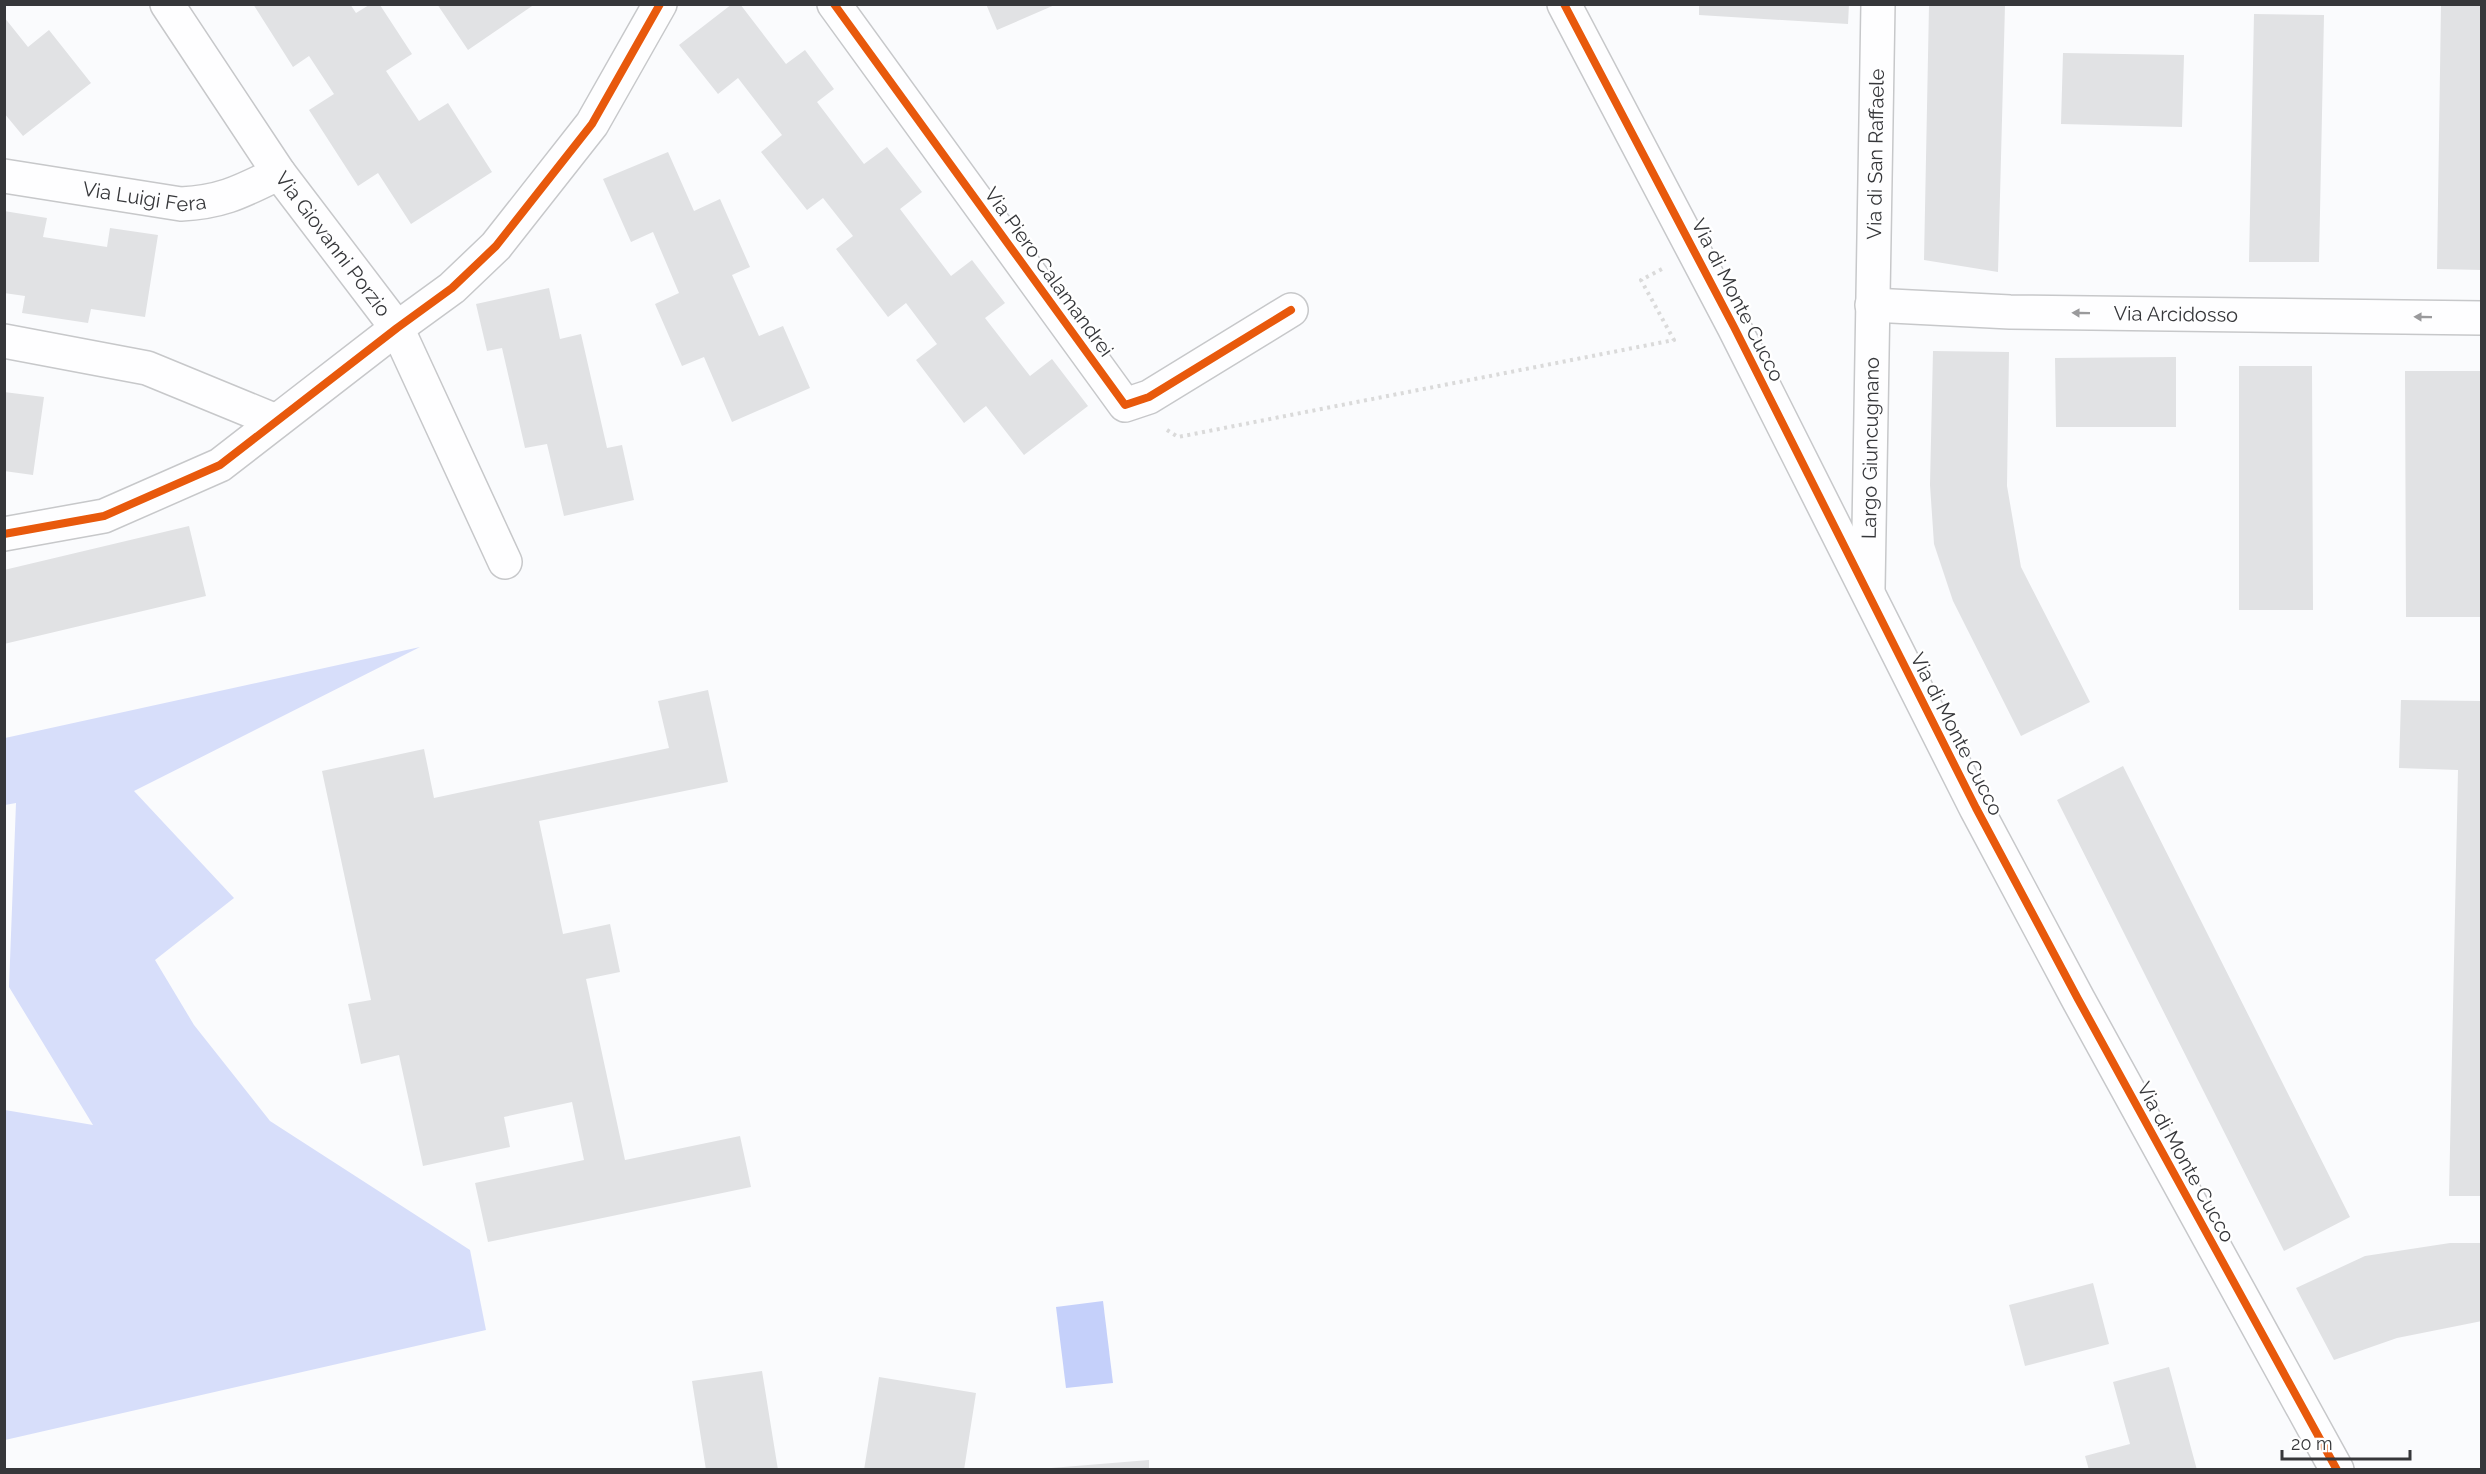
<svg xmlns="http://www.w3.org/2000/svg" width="2486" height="1474" viewBox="0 0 2486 1474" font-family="Raleway,sans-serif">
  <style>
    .forest { fill: #d7defa }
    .water { fill: #c5d0fa }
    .building { fill: #e1e2e4 }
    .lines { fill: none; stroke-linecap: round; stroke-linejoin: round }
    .street-casing { stroke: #c7c8ca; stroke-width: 36 }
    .path { stroke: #dadada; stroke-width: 4; stroke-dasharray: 3 4.5; stroke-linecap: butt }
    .street { stroke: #fefeff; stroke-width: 33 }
    .cycleway-casing { stroke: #fff; stroke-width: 11 }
    .cycleway { stroke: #e8590c; stroke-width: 8 }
    .oneway { fill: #9a9a9c }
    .labels { text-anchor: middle; stroke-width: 5; stroke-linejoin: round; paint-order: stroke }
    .street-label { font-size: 20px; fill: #36373a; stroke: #fff }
  </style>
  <rect width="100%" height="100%" fill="#fafbfd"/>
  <path class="forest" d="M 420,647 L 134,791 L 234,898 L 155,960 L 194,1025 L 270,1121 L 470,1250 L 486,1330 L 5,1440 L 5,1110 L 93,1125 L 9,987 L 16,803 L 5,805 L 5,738 Z"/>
  <path class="water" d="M 1103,1301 L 1113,1383 L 1066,1388 L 1056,1307 Z"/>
  <path class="building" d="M 253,4 L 350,4 L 356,13 L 369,5 L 380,5 L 412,54 L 386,71 L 419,121 L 448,103 L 492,172 L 411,224 L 378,173 L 358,186 L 309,110 L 334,94 L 309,56 L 293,67 Z
    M 437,4 L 535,4 L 468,50 Z
    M 732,4 L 740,4 L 786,64 L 805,50 L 834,89 L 817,102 L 864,164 L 887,147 L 922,192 L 900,209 L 951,276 L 972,260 L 1005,303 L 985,318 L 1030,376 L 1052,359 L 1088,406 L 1024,455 L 986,406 L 964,423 L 916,360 L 937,344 L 906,303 L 888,317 L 836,249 L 853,236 L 823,198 L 807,210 L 761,152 L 782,135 L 738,78 L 718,94 L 679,45 Z
    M 986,4 L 1057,4 L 997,30 Z
    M 1699,4 L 1849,4 L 1848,24 L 1699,15 Z
    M 1929,5 L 2005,5 L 1998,272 L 1924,260 Z
    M 2441,5 L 2482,5 L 2482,270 L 2437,269 Z
    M 2254,14 L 2324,15 L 2319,262 L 2249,262 Z
    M 4,17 L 28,47 L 49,30 L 91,83 L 23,136 L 4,113 Z
    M 2063,53 L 2184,55 L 2182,127 L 2061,124 Z
    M 668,152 L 694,211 L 720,199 L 750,267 L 732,275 L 759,336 L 783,326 L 810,388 L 732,422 L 704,357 L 682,366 L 655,304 L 679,293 L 653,232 L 631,242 L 603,179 Z
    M 4,211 L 47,218 L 43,237 L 107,247 L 110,228 L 158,235 L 145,317 L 91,309 L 88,323 L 22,313 L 25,296 L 4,293 Z
    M 549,288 L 560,339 L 581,334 L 607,448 L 622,445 L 634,500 L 564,516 L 547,444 L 525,448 L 502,348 L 487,351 L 476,304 Z
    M 1933,351 L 2009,352 L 2007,486 L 2021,567 L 2090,702 L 2021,736 L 1953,601 L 1934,544 L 1930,485 Z
    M 2176,357 L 2176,427 L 2056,427 L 2055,358 Z
    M 2239,366 L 2312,366 L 2313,610 L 2239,610 Z
    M 2405,371 L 2481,371 L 2482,617 L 2406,617 Z
    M 4,392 L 44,397 L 33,475 L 4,471 Z
    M 189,526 L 206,596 L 4,644 L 4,570 Z
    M 708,690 L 728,782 L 539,821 L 563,934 L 610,924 L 620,972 L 586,979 L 625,1160 L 740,1136 L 751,1187 L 488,1242 L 475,1183 L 584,1160 L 572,1102 L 504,1117 L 510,1147 L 423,1166 L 399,1055 L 361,1064 L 348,1004 L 371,1000 L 322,771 L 424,749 L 434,798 L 669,748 L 658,701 Z
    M 2401,700 L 2482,701 L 2482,1196 L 2449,1196 L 2458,770 L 2399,768 Z
    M 2123,766 L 2350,1217 L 2284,1251 L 2057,800 Z
    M 2450,1243 L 2482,1243 L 2482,1321 L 2397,1338 L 2334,1360 L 2296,1288 L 2365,1256 Z
    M 2093,1283 L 2109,1344 L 2025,1366 L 2009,1305 Z
    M 2169,1367 L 2197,1470 L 2089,1470 L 2085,1456 L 2130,1444 L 2113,1382 Z
    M 762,1371 L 778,1470 L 706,1470 L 692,1381 Z
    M 879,1377 L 976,1393 L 964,1470 L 864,1470 Z
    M 1149,1460 L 1149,1470 L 1051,1470 L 1051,1468 Z"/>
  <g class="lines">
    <defs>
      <g id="street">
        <path id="s1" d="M 167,4 L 279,173 L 397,328 L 505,562"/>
        <path d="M 834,4 L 1125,405 L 1149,397 L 1291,310"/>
        <path d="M 1564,4 L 1734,327 L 1976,808 L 2078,999 L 2337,1470"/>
        <path id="s2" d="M 4,176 L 181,204 C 223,202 242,191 279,173"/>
        <path id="s3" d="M 1872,305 L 2010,312 L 2482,318"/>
        <path d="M 4,341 L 147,368 L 276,421"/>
        <path d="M 4,534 L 104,516 L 220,465 L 397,328 L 452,288 L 496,246 L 592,124 L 660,4"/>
        <path id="s4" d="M 1868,588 L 1878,4"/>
      </g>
    </defs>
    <use href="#street" class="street-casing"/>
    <path class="path" d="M 1167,430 L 1178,437 L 1674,340 L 1641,280 L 1662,269"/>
    <use href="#street" class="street"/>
    <defs>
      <path id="cycleway" d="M 834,4 L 1125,405 L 1149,397 L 1291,310
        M 1564,4 L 1734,327 L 1976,808 L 2078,999 L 2337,1470
        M 4,534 L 104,516 L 220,465 L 397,328 L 452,288 L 496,246 L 592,124 L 660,4"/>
    </defs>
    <use href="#cycleway" class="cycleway-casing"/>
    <use href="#cycleway" class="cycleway"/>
  </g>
  <defs><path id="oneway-solid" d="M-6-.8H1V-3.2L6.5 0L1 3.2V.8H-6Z" transform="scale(1.5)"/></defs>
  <g class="oneway">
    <use href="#oneway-solid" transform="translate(2081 313) rotate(-179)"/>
    <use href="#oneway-solid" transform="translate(2423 317) rotate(-179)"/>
  </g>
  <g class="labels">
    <g class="street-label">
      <text dy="7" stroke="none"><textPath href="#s4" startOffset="434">Via di San Raffaele</textPath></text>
      <text dy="7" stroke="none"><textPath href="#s2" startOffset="142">Via Luigi Fera</textPath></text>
      <text dy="7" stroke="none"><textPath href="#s1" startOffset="292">Via Giovanni Porzio</textPath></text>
      <text transform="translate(1049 272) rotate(54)" y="7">Via Piero Calamandrei</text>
      <text transform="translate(1738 300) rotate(63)" y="7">Via di Monte Cucco</text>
      <text dy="7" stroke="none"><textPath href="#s3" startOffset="304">Via Arcidosso</textPath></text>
      <text dy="7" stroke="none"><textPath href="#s4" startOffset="140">Largo Giuncugnano</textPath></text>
      <text transform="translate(1957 734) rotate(63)" y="7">Via di Monte Cucco</text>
      <text transform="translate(2186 1162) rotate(61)" y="7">Via di Monte Cucco</text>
    </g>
  </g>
  <rect width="2486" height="1474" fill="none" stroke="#36373a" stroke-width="12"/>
  <path d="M2282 1450v9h128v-9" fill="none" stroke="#36373a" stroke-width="3"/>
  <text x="2291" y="1450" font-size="18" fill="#36373a" stroke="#ffffff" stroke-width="4.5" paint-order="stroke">20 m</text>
</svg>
